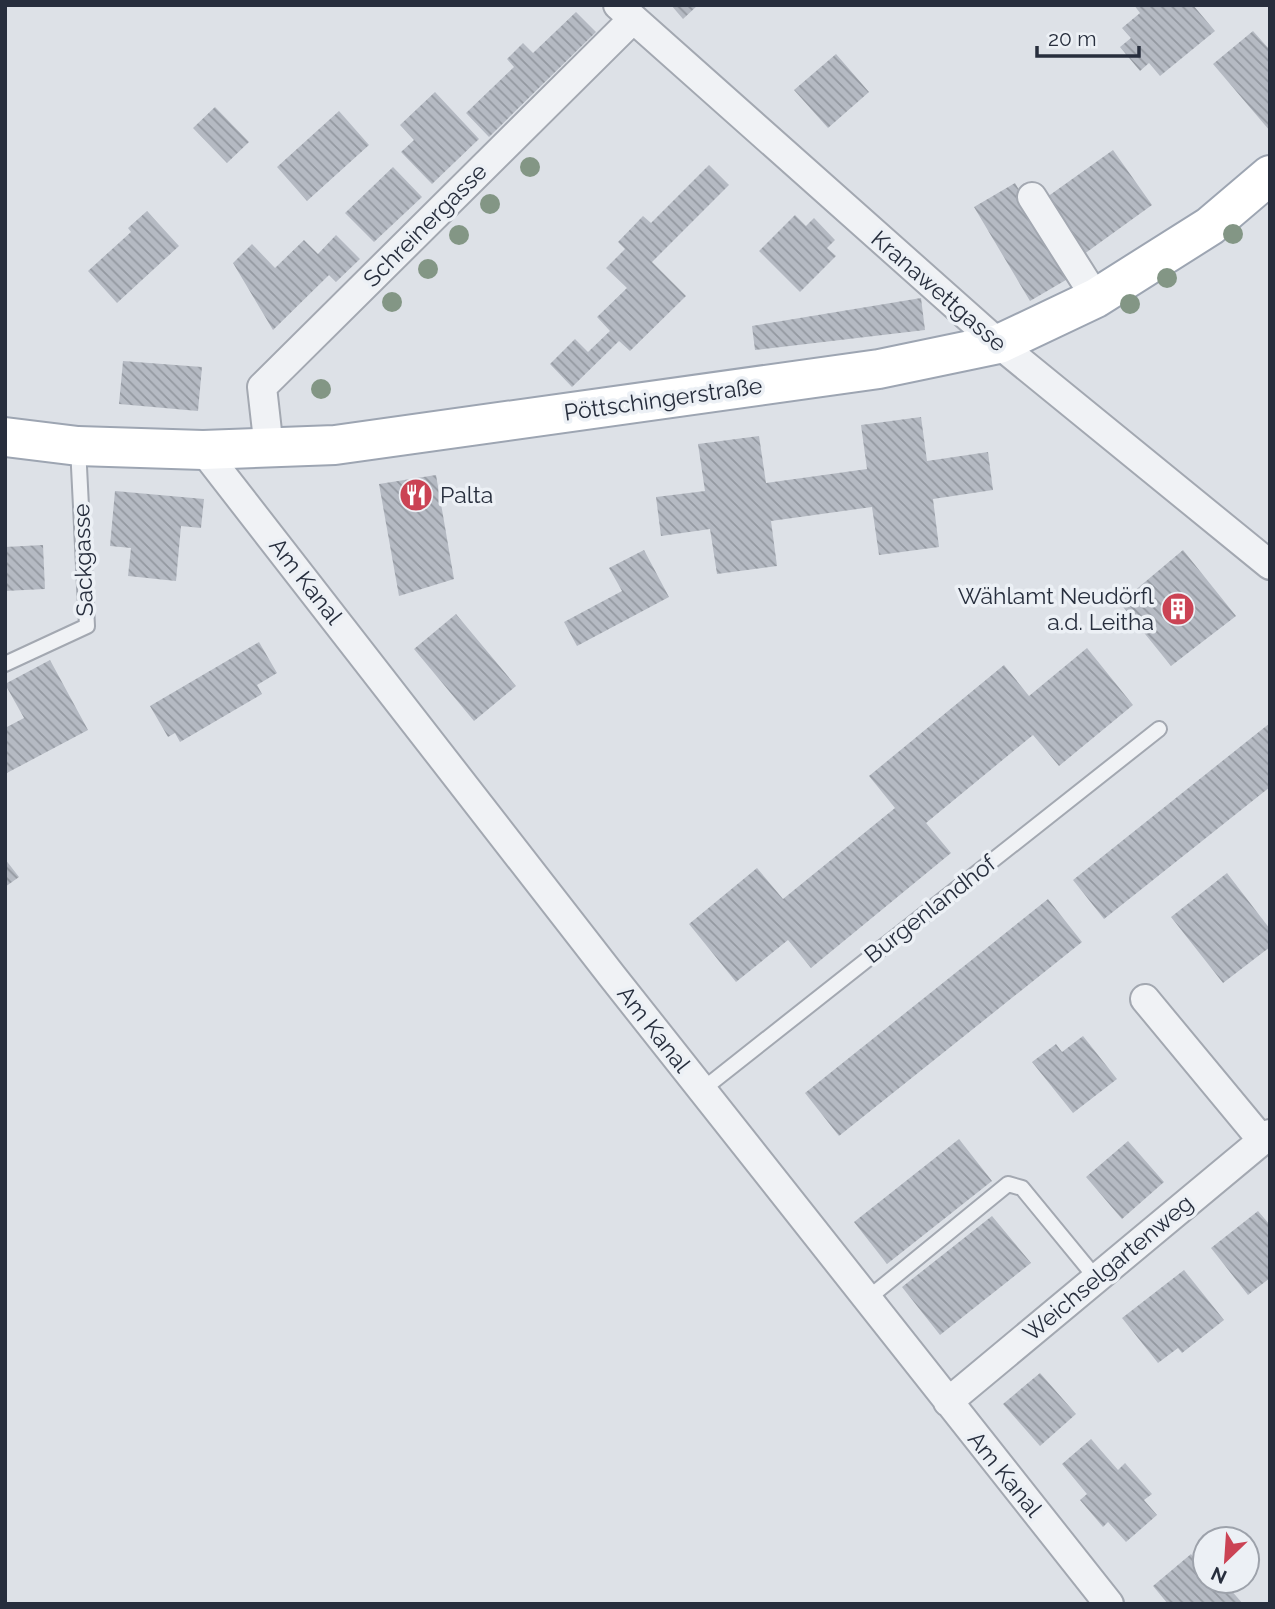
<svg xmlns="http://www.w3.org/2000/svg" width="1275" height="1609" viewBox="0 0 1275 1609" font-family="Raleway,sans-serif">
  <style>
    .building { fill: url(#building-back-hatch) }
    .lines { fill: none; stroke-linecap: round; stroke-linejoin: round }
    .service-casing { stroke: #a3a8b1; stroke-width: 18 }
    .minor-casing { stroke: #a3a8b1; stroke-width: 32 }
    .primary-casing { stroke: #9da5b2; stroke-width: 42 }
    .service { stroke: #f0f2f5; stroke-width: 14 }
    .minor { stroke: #f0f2f5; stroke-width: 28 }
    .primary { stroke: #fff; stroke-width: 38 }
    .tree { fill: #839685 }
    .labels { text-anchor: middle; stroke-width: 7; stroke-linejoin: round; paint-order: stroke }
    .street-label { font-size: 23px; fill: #272e3d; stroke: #ecf0f5 }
    .poi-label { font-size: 23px; fill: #272e3d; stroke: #ecf0f5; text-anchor: start }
  </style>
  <defs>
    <pattern id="building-back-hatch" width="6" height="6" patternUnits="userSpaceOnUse" patternTransform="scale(1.75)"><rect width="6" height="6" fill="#b5bac3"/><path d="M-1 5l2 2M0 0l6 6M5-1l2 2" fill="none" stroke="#9398a0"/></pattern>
  </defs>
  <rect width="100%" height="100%" fill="#dde1e7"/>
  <path class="building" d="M 671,5 L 698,5 L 683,19 Z
    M 1134,5 L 1193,5 L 1215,31 L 1160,76 L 1149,63 L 1140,71 L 1120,47 L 1131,38 L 1122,28 L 1140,13 Z
    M 576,12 L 596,32 L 489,137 L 466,113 L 514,67 L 507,59 L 523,43 L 533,53 Z
    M 1253,31 L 1270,50 L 1270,131 L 1213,64 Z
    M 836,54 L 869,92 L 828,128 L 794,90 Z
    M 435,92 L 479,139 L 432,184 L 401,152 L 414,140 L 400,125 Z
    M 215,107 L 249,142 L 227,163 L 193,128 Z
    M 339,111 L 369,145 L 307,201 L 277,167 Z
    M 1113,150 L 1152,205 L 1080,257 L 1040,202 Z
    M 709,165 L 729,185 L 652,262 L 686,296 L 630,351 L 619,341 L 572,387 L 550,364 L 575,339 L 588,352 L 610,331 L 597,317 L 627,288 L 606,268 L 625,249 L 618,242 L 643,216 L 651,223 Z
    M 393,167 L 422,197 L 374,242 L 345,213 Z
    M 1015,183 L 1071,277 L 1030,301 L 974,207 Z
    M 147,211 L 179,246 L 117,303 L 88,271 L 131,232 L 128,228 Z
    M 795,215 L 806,226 L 814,218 L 835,240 L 827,248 L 836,256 L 800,292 L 759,251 Z
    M 336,235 L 360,259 L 336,282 L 329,275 L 273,330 L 233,263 L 252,244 L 275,268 L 304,240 L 318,254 Z
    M 921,298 L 925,330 L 755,350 L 752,326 Z
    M 123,361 L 202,367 L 198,411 L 119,404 Z
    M 921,417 L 927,461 L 988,452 L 993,490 L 933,499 L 939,547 L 879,555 L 872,507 L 771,521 L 777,566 L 717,574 L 710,529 L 661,536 L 656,497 L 705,491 L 698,444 L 759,436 L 766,483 L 867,469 L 861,425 Z
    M 436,475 L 454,579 L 399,596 L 379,484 Z
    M 115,491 L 204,499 L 201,528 L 181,526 L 176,581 L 128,576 L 131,548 L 110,546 Z
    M 43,545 L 45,589 L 5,591 L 5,547 Z
    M 644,550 L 669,597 L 577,646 L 564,622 L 622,591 L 609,568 Z
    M 1183,550 L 1236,616 L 1171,666 L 1120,603 Z
    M 456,614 L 516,686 L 474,721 L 414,649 Z
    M 259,642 L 277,673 L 257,685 L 262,694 L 180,742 L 175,733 L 168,737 L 150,706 Z
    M 1087,648 L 1133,705 L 1059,766 L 1033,735 L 926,823 L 951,853 L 811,968 L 788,940 L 736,982 L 689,924 L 757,868 L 783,899 L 895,808 L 869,776 L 1004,665 L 1029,696 Z
    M 50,660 L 88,730 L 5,774 L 5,728 L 24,718 L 5,684 Z
    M 1270,723 L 1270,787 L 1104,919 L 1073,880 Z
    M 5,859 L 19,877 L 5,887 Z
    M 1227,873 L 1270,929 L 1270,947 L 1223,983 L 1171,917 Z
    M 1048,899 L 1082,942 L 839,1136 L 805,1093 Z
    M 1083,1036 L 1117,1079 L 1073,1113 L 1032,1062 L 1056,1044 L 1062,1052 Z
    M 959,1139 L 992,1181 L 887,1264 L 854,1222 Z
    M 1128,1141 L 1164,1182 L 1122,1219 L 1086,1177 Z
    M 1258,1211 L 1270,1225 L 1270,1278 L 1248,1295 L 1211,1248 Z
    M 992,1216 L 1031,1263 L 940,1335 L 902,1287 Z
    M 1184,1270 L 1224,1320 L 1182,1353 L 1178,1348 L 1158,1363 L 1122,1318 Z
    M 1040,1373 L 1076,1414 L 1040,1446 L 1003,1404 Z
    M 1091,1439 L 1118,1470 L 1125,1463 L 1152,1494 L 1144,1500 L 1157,1515 L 1126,1542 L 1108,1522 L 1103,1527 L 1080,1500 L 1087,1494 L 1062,1464 Z
    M 1191,1554 L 1205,1571 L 1205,1581 L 1214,1581 L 1218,1587 L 1224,1582 L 1243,1604 L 1168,1604 L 1153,1586 Z"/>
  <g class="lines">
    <defs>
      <path id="service" d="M 5,664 L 87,626 L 78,447
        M 702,1090 L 1159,729
        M 866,1300 L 1008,1184 L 1022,1188 L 1096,1278"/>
      <path id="minor" d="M 618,5 L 999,344 L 1270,565
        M 1032,197 L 1096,298
        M 269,449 L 262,387 L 633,19
        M 203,450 L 612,976 L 1109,1604
        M 1145,999 L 1262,1140
        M 948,1402 L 1270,1134"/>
      <path id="primary" d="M 5,437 L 78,446 L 203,450 L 335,445 L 879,369 L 999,344 L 1096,298 L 1210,226 L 1270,175"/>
    </defs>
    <use href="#service" class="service-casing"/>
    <use href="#minor" class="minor-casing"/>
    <use href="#primary" class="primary-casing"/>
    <use href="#service" class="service"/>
    <use href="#minor" class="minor"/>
    <use href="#primary" class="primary"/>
  </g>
  <g class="tree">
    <circle cx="530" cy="167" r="10"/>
    <circle cx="490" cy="204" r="10"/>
    <circle cx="1233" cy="234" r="10"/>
    <circle cx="459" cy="235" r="10"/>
    <circle cx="428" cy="269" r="10"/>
    <circle cx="1167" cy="278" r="10"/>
    <circle cx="392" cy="302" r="10"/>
    <circle cx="1130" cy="304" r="10"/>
    <circle cx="321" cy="389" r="10"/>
  </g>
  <defs>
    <symbol id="restaurant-disc" viewBox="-11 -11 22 22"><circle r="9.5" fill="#cb4354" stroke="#ecf0f5"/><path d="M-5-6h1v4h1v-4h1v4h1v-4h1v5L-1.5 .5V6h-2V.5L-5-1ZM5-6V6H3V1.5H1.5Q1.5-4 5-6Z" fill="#fff"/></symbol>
    <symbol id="building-disc" viewBox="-11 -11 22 22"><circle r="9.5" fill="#cb4354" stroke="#ecf0f5"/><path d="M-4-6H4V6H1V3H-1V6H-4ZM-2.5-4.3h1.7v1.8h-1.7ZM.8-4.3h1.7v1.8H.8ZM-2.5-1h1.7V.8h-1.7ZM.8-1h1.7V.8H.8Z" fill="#fff"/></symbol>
  </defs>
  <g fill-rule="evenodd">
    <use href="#restaurant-disc" x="397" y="476" width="38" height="38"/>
    <use href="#building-disc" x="1159" y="590" width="38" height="38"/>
  </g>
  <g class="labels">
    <g class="street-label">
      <text transform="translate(425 225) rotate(-45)" y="8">Schreinergasse</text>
      <text transform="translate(939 291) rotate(41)" y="8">Kranawettgasse</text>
      <text transform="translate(663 399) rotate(-8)" y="8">Pöttschingerstraße</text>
      <text transform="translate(83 560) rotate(-92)" y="8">Sackgasse</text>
      <text transform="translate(306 581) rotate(52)" y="8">Am Kanal</text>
      <text transform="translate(930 909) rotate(-38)" y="8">Burgenlandhof</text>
      <text transform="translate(654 1029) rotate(52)" y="8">Am Kanal</text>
      <text transform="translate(1108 1268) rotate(-40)" y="8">Weichselgartenweg</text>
      <text transform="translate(1005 1474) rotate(51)" y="8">Am Kanal</text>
    </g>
    <g class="poi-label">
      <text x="440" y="503">Palta</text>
      <text x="1154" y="604" text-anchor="end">Wählamt Neudörfl<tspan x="1154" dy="26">a.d. Leitha</tspan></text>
    </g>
  </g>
  <rect width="1275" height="1609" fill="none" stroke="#272e3d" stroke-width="14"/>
  <g transform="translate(1226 1560) rotate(205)"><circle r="33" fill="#ecf0f5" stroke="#9da2ab" stroke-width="2"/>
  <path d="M0-5L12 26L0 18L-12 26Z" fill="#cb4354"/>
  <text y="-10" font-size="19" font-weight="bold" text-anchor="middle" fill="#272e3d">N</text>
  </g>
  <path d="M1037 46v10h102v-10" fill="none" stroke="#272e3d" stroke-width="3.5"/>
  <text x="1048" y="46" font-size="21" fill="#272e3d" stroke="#ecf0f5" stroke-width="5" paint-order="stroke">20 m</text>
</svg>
